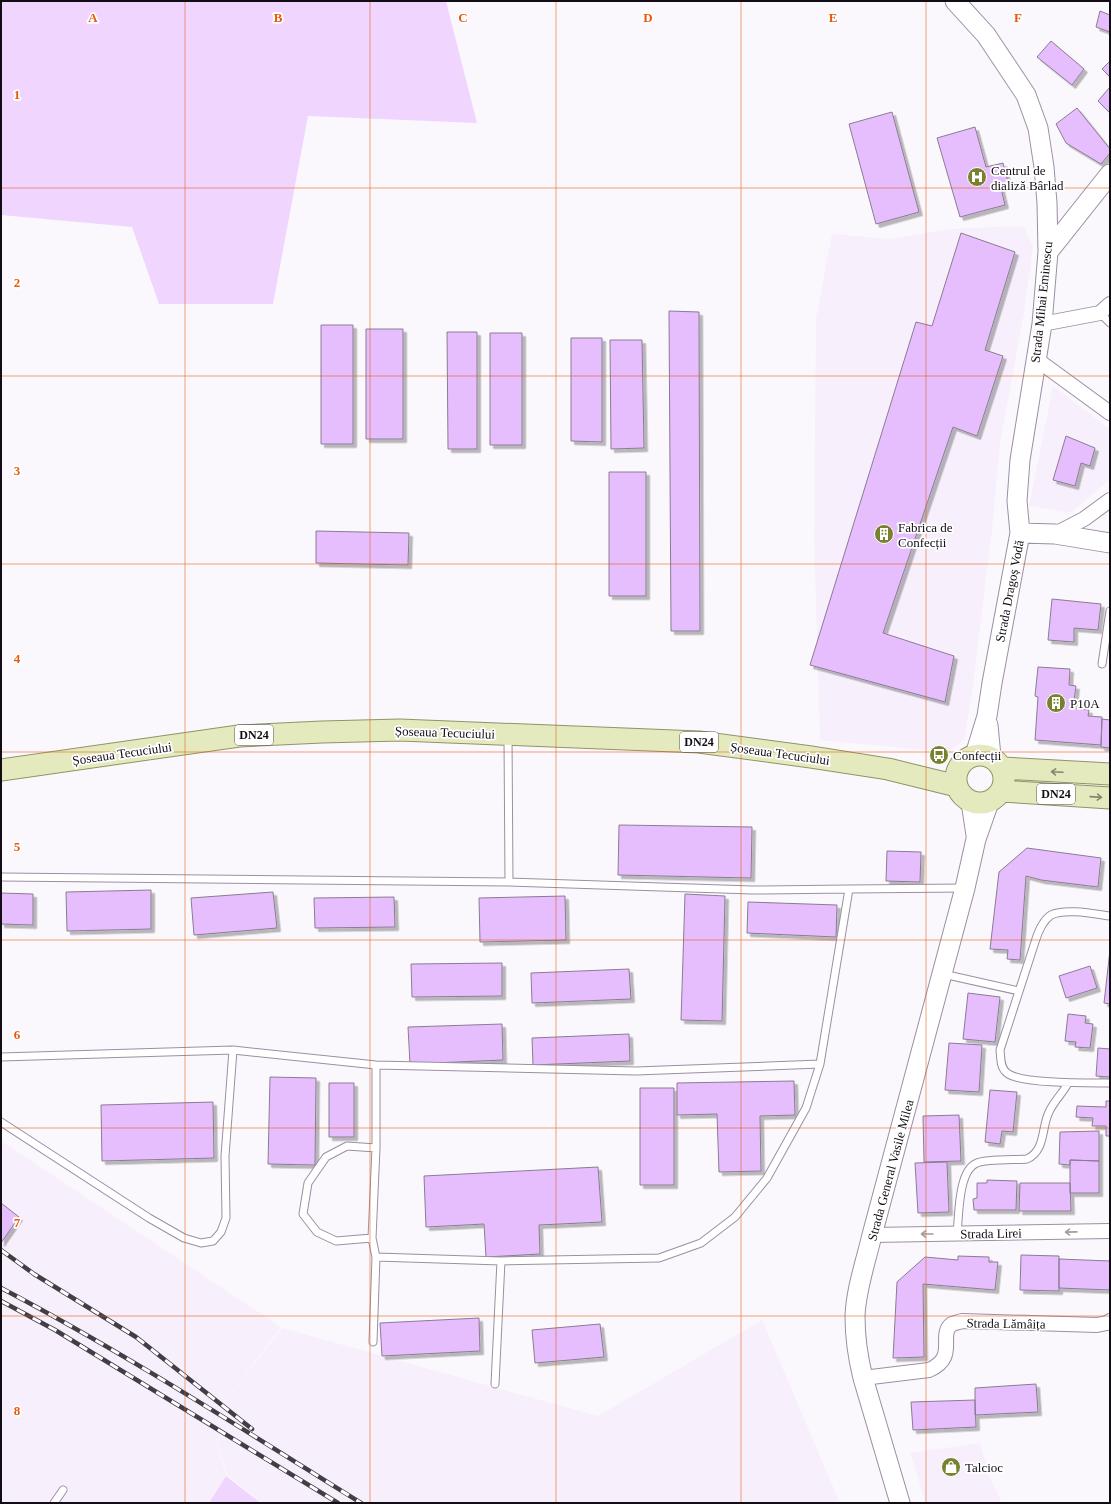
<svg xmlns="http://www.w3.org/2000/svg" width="1111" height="1504" viewBox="0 0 1111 1504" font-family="'Times New Roman',serif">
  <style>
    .built { fill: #f7effc }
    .green { fill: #f0d6ff }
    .building { fill: #e6bdfd; stroke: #8a7c92; filter: url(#shadow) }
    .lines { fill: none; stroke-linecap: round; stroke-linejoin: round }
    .lane-casing { stroke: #9c8ea4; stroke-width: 9 }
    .street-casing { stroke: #9c8ea4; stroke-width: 16 }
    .secondary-casing { stroke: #9c8ea4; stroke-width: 21 }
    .primary-casing { stroke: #8f9466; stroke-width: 23 }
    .lane { stroke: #fff; stroke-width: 7 }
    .street { stroke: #fff; stroke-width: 14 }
    .secondary { stroke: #fff; stroke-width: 19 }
    .primary { stroke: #e4eabd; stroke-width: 21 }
    .rail-casing { stroke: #423e45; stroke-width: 4.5 }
    .rail { stroke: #fff; stroke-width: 3; stroke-dasharray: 9; stroke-linecap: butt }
    .oneway { stroke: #868771 }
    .oneway2 { stroke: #a09ea1 }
    .grid { fill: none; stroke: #e8590c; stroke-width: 1; stroke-opacity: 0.55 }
    .labels { text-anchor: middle; stroke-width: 3.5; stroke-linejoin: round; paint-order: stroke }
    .shield { fill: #fff; stroke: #59565b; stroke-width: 1 }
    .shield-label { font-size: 12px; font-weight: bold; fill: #120d15 }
    .poi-label { font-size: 13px; fill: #120d15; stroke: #fff; text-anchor: start }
    .street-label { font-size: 13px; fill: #120d15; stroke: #fff }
    .grid-label { font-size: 13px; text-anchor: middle; font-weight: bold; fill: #e8590c; stroke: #fff; stroke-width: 3.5; stroke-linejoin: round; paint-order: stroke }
  </style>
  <defs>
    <filter id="shadow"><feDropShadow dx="3.5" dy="3.5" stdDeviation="0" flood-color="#0004"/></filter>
  </defs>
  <rect width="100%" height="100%" fill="#fbf8fd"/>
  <path class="built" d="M 1019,226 L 1024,227 L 1033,246 L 1024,313 L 1000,444 L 992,530 L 971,701 L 964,740 L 948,752 L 820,740 L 814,539 L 816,319 L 832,234 L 890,239 L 950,229 Z
    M 1053,386 L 1110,429 L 1110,479 L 1071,513 L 1029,506 Z
    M 1,1141 L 281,1327 L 211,1420 L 226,1476 L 209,1503 L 1,1503 Z
    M 762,1320 L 840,1503 L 262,1503 L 227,1475 L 211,1420 L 282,1328 L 598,1416 Z
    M 980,1443 L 991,1480 L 1002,1503 L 926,1503 L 910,1453 Z"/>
  <path class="green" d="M 1,1 L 446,1 L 477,123 L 308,116 L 273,304 L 159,304 L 132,227 L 1,215 Z
    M 226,1476 L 261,1503 L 209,1503 Z"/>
  <path class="building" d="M 1100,11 L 1110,15 L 1110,32 L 1096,27 Z
    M 1051,41 L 1084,69 L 1072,85 L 1037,57 Z
    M 1110,61 L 1110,77 L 1102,69 Z
    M 1110,87 L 1110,113 L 1098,101 Z
    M 1077,108 L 1110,149 L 1110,153 L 1101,164 L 1066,143 L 1056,124 Z
    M 892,112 L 919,212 L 876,224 L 849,124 Z
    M 975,127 L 986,167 L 1003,163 L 1009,186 L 1001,188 L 1005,205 L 960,217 L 937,138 Z
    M 961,233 L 1015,252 L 985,350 L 1003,356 L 977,436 L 953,427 L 883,633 L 954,656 L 945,702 L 810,665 L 916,322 L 932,326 Z
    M 669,311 L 699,312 L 700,631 L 671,631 Z
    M 321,325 L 353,325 L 353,444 L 321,444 Z
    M 366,329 L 403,329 L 403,439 L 366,439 Z
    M 447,332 L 477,332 L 477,449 L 448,449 Z
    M 490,333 L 522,333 L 522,445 L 490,445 Z
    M 571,338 L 602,338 L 602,442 L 571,441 Z
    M 610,340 L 642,340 L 644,448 L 611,449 Z
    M 1066,436 L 1095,448 L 1090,466 L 1081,463 L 1075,486 L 1053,480 Z
    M 609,472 L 646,472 L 646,596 L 609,596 Z
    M 316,531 L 409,533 L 408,565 L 316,563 Z
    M 1052,599 L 1101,604 L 1098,630 L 1074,628 L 1074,642 L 1048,640 Z
    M 1038,667 L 1070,669 L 1069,685 L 1076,686 L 1073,708 L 1089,710 L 1088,716 L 1102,717 L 1101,745 L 1035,740 L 1038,697 L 1035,696 Z
    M 1102,719 L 1110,720 L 1110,748 L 1101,747 Z
    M 619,825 L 752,827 L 751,878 L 618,875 Z
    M 1027,848 L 1101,858 L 1098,887 L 1041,880 L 1026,876 L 1020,960 L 1007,959 L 1008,950 L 990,949 L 999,872 Z
    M 887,851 L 921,852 L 920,882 L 886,881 Z
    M 151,890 L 151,929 L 67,931 L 66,892 Z
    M 273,892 L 277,928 L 194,935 L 191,898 Z
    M 1,893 L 33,894 L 33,925 L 1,924 Z
    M 685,894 L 725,896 L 722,1021 L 681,1020 Z
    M 565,896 L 566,940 L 480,942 L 479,898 Z
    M 394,897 L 395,927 L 315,928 L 314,898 Z
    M 748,902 L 837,905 L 836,937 L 747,933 Z
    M 1110,950 L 1110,1004 L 1104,1003 Z
    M 502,963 L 502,996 L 412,997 L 411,964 Z
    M 1090,966 L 1097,988 L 1066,998 L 1059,976 Z
    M 629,969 L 631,999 L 532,1003 L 531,973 Z
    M 968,993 L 1000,997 L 995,1042 L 963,1039 Z
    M 1068,1014 L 1086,1016 L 1085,1023 L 1093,1024 L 1090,1048 L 1075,1047 L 1076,1042 L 1065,1041 Z
    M 502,1024 L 503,1060 L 410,1064 L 408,1027 Z
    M 629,1034 L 630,1061 L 533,1065 L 532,1038 Z
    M 949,1043 L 982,1045 L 979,1092 L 945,1090 Z
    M 1098,1048 L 1110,1049 L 1110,1077 L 1096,1076 Z
    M 270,1077 L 316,1078 L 315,1165 L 268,1164 Z
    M 794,1081 L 795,1115 L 760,1116 L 761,1171 L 719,1172 L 717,1114 L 677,1115 L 677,1083 Z
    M 329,1083 L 354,1083 L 354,1137 L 329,1137 Z
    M 640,1088 L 674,1088 L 674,1185 L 640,1185 Z
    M 990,1090 L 1017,1092 L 1013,1132 L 1002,1131 L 1000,1144 L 985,1142 Z
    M 1106,1101 L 1110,1101 L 1110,1136 L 1106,1136 L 1106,1126 L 1092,1126 L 1093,1118 L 1076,1117 L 1077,1106 L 1106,1107 Z
    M 213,1102 L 214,1158 L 102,1161 L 101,1105 Z
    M 959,1115 L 961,1161 L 924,1162 L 923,1116 Z
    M 1099,1131 L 1099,1161 L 1070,1160 L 1070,1165 L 1059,1164 L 1060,1132 Z
    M 1070,1160 L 1099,1161 L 1099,1193 L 1070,1193 Z
    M 947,1162 L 949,1212 L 918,1213 L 915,1163 Z
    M 598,1167 L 602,1222 L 539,1225 L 540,1254 L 486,1257 L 484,1224 L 426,1227 L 424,1176 Z
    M 987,1180 L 1017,1181 L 1016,1210 L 974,1210 L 973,1199 L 977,1198 L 977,1183 L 987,1183 Z
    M 1020,1183 L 1070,1183 L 1071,1211 L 1019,1211 Z
    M 1,1203 L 19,1217 L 1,1243 Z
    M 1021,1255 L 1059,1256 L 1059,1291 L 1020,1290 Z
    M 958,1256 L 989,1257 L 989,1262 L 998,1262 L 995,1290 L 923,1284 L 924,1357 L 893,1358 L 897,1282 L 925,1257 L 958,1260 Z
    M 1059,1259 L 1110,1261 L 1110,1290 L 1059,1288 Z
    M 479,1318 L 480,1351 L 382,1356 L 380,1323 Z
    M 600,1324 L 604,1357 L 535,1363 L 532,1330 Z
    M 1036,1384 L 1038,1412 L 975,1415 L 975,1388 Z
    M 975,1400 L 976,1427 L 913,1430 L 911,1402 Z"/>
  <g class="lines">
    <defs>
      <path id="lane" d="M 1100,313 L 1110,323
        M 1102,664 L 1110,611
        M 508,737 L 509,882 L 752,890 L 849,889 L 820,1064
        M 1,877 L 509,882
        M 849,889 L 965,888
        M 1110,916 C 1095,914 1065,908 1051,915 C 1042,921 1038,932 1035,942 L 1000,1050 C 1001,1058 1000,1068 1007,1073 C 1020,1084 1090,1083 1110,1083
        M 943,974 L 1019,991
        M 1,1057 L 233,1050 L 376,1065 L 636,1071 L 820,1064 L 806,1108 L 767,1178 L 735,1217 L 701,1243 L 659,1258 L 501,1261 L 495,1384
        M 1,1122 L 149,1218 L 184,1238 L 201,1243 L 213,1241 L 221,1232 L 226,1218 L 225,1156 L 233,1050
        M 957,1234 C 959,1216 958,1170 977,1163 C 986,1159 1016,1160 1027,1159 C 1046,1150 1041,1128 1049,1112 C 1054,1101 1063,1093 1068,1083
        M 372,1238 L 376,1148
        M 376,1257 L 372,1238 L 336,1241 L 317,1232 L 303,1214 L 308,1183 L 326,1157 L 347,1146 L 376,1148 L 376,1065
        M 373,1342 L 376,1257 L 501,1261
        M 54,1503 L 63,1490"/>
      <path id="street" d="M 1042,324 L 1100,313 L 1110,304
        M 1036,359 L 1110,413
        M 1055,534 L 1084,519 L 1110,500
        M 872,1235 L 1110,1231
        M 863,1378 L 929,1370 C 959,1357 937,1335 952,1324 C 955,1323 959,1322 962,1321 L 1097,1325 L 1107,1323 L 1110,1321"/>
      <path id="secondary" d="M 955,1 L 986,35 L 1026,95 L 1038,128 L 1044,167 L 1047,203 L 1048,252 L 1042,324 L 1020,460 L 1017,501 L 1020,533 L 992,683 L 987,716 L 975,755
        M 1048,252 L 1110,174
        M 1020,533 L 1055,534 L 1110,543
        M 988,725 L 991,757
        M 971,802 L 976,835
        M 900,1503 L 863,1378 C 858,1358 855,1337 855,1316 C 856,1289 866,1261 872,1235 L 965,888 L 976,839 L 989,802"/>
      <path id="primary" d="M956 779a24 24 0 1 1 48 0a24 24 0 1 1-48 0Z
        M 1002,768 L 1110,774
        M 1,770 L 239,736 L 322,732 L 400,730 L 699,742 L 811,757 L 888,769 L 957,786
        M 1001,791 L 1110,798"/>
    </defs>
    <use href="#lane" class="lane-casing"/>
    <use href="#street" class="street-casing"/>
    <use href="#secondary" class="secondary-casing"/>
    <use href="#primary" class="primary-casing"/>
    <use href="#lane" class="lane"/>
    <use href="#street" class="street"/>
    <use href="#secondary" class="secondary"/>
    <use href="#primary" class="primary"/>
    <defs>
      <path id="rail" d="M 1,1250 L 34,1274 L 136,1337 L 252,1429
        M 1,1288 C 125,1353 242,1429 361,1503
        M 1,1301 L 55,1330 L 338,1503"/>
    </defs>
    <use href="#rail" class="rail-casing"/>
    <use href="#rail" class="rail"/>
  </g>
  <defs><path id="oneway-shaft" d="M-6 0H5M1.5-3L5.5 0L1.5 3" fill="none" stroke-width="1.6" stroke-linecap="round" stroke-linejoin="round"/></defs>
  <g class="oneway">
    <use href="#oneway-shaft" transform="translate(1057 772) rotate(-177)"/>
    <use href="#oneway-shaft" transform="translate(1096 797) rotate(4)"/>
  </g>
  <g class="oneway2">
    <use href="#oneway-shaft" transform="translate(1071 1232) rotate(179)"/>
    <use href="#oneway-shaft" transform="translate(927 1234) rotate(180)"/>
  </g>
  <path class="grid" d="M 185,1 L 185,1503M 370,1 L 370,1503M 556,1 L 556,1503M 741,1 L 741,1503M 926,1 L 926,1503M 1,188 L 1110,188M 1,376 L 1110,376M 1,564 L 1110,564M 1,752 L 1110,752M 1,940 L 1110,940M 1,1128 L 1110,1128M 1,1316 L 1110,1316"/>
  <defs>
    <symbol id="hospital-disc" viewBox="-11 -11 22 22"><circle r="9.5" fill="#78812d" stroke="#fff"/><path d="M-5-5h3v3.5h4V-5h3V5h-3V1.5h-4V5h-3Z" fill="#fff"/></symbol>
    <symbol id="building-disc" viewBox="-11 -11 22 22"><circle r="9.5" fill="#78812d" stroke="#fff"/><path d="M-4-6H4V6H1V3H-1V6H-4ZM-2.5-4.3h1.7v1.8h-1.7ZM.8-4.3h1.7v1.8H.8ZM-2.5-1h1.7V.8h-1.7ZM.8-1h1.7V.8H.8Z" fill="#fff"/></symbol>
    <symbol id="bus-disc" viewBox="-11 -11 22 22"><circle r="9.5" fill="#78812d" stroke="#fff"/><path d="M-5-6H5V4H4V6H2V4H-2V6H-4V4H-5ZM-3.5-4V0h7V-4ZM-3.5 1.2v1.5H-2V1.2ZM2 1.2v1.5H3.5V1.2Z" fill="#fff"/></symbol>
    <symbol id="shop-disc" viewBox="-11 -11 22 22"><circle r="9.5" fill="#78812d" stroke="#fff"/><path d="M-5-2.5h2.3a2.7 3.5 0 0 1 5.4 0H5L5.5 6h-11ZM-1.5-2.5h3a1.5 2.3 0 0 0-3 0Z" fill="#fff"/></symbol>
  </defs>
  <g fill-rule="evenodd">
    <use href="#hospital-disc" x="966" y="166" width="22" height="22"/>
    <use href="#building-disc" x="873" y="523" width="22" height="22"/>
    <use href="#building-disc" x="1045" y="692" width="22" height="22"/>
    <use href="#bus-disc" x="928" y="744" width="22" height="22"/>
    <use href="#shop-disc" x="940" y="1456" width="22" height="22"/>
  </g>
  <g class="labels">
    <g class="shield">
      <rect x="235" y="725" width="38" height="20" rx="3"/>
      <rect x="680" y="732" width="38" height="20" rx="3"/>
      <rect x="1037" y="784" width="38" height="20" rx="3"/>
    </g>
    <g class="shield-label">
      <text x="254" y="739">DN24</text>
      <text x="699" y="746">DN24</text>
      <text x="1056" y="798">DN24</text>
    </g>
    <g class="poi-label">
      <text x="991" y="175">Centrul de<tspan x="991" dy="15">dializă Bârlad</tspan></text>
      <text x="898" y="532">Fabrica de<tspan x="898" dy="15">Confecții</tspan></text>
      <text x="1070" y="708">P10A</text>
      <text x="953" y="760">Confecții</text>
      <text x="965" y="1472">Talcioc</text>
    </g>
    <g class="street-label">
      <text transform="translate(1041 302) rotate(-84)" y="5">Strada Mihai Eminescu</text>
      <text transform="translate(1009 591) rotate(-79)" y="5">Strada Dragoș Vodă</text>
      <text transform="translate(445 732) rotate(2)" y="5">Șoseaua Tecuciului</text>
      <text transform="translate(122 753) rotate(-8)" y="5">Șoseaua Tecuciului</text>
      <text transform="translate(780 753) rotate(8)" y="5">Șoseaua Tecuciului</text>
      <text transform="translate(890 1170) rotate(-75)" y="5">Strada General Vasile Milea</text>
      <text transform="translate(991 1233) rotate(-1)" y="5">Strada Lirei</text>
      <text transform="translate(1006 1323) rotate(1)" y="5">Strada Lămâița</text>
    </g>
  </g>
  <g class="grid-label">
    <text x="93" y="22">A</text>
    <text x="278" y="22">B</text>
    <text x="463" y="22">C</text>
    <text x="648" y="22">D</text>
    <text x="833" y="22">E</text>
    <text x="1018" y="22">F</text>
    <text x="17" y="99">1</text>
    <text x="17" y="287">2</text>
    <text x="17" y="475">3</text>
    <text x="17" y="663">4</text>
    <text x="17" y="851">5</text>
    <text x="17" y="1039">6</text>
    <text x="17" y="1227">7</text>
    <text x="17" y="1415">8</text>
  </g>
  <rect width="1111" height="1504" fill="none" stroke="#120d15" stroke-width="4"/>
</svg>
